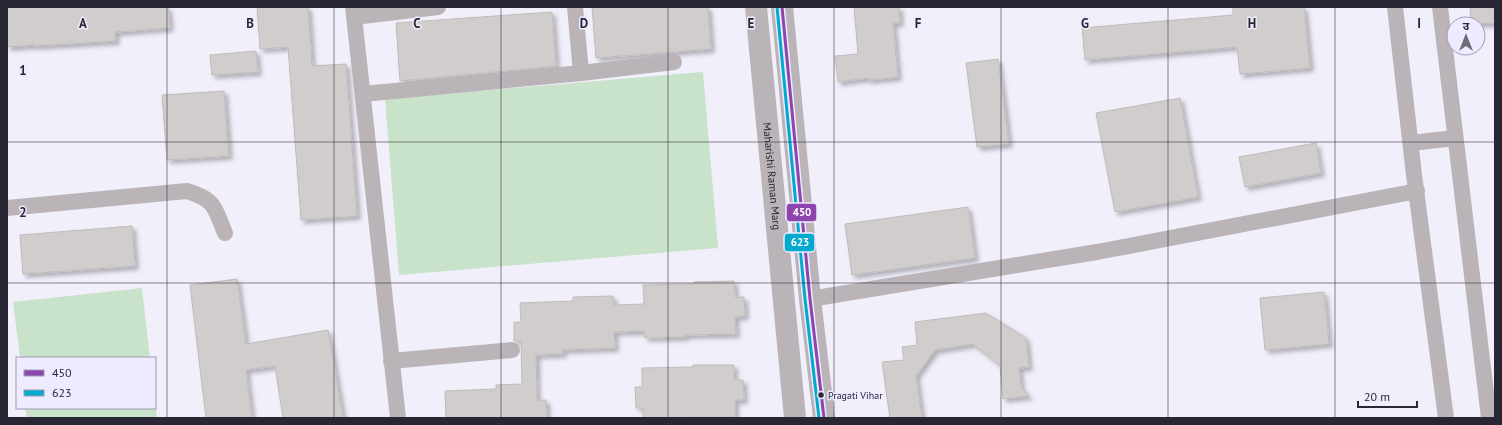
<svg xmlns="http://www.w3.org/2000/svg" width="1502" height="425" viewBox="0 0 1502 425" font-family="'PT Sans','Noto Sans Devanagari',sans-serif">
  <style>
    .green { fill: #c8e3ca }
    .building { fill: #d1cdcc; stroke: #c0bbba; filter: url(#shadow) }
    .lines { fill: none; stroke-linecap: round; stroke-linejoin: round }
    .street { stroke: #bab4b9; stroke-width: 16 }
    .secondary { stroke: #bab4b9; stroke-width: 22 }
    .bus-1-casing { stroke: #eeeaff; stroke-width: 6 }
    .bus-2-casing { stroke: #eeeaff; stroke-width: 6 }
    .bus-1 { stroke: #8e44ad; stroke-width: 3 }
    .bus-2 { stroke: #00a9ce; stroke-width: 3 }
    .grid { fill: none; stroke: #2a2734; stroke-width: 1; stroke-opacity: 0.55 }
    .bus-dot { fill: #2a2734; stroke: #eeeaff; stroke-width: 1.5 }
    .labels { text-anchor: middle; stroke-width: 3; stroke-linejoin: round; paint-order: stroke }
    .bus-label { font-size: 10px; fill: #2a2734; stroke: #eeeaff; text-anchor: start }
    .street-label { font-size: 11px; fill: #2a2734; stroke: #eeeaff }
    .grid-label { font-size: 13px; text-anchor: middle; font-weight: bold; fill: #2a2734; stroke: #eeeaff; stroke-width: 3; stroke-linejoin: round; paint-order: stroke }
    .line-badge { stroke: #eeeaff; stroke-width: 1.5 }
    .badge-label { font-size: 11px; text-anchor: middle; font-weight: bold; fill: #fff }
  </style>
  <defs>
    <filter id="shadow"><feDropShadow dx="3.5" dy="3.5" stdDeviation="2" flood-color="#0004"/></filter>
  </defs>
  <rect width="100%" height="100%" fill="#f1effa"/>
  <path class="green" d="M 703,72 L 718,248 L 399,275 L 385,99 Z
    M 142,288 L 150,358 L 20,358 L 13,302 Z
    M 155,402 L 157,418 L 27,418 L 25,408 L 155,408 Z"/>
  <path class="building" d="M 7,7 L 168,7 L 170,28 L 115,32 L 116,41 L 34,46 L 34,45 L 7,47 Z
    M 257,7 L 308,7 L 312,66 L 346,64 L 357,216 L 301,220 L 288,47 L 260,49 Z
    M 592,7 L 708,7 L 711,49 L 596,58 Z
    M 854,7 L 899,7 L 900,23 L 893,23 L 898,77 L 869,80 L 868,78 L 838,82 L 835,56 L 858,54 Z
    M 1233,7 L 1304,7 L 1310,68 L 1240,74 L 1237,47 L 1085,60 L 1082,28 L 1233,15 Z
    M 1470,7 L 1495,7 L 1495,23 L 1471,24 Z
    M 552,12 L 556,66 L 400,81 L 396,23 Z
    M 256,51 L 258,72 L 212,75 L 210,55 Z
    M 998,59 L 1009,144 L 977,147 L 966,63 Z
    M 224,91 L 229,156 L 167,160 L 162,95 Z
    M 1180,98 L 1198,197 L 1115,212 L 1096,113 Z
    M 1316,143 L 1321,173 L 1245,187 L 1239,157 Z
    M 968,207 L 975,258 L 852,275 L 845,224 Z
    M 132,226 L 135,266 L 23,274 L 20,235 Z
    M 237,279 L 246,344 L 328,330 L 343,418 L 283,418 L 275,366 L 246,370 L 252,418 L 206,418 L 190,285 Z
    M 734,281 L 735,297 L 744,297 L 745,316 L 735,317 L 736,334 L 685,335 L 685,337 L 645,338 L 644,331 L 614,332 L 615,348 L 562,350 L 563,354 L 536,355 L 537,400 L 546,400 L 547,418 L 446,418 L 445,391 L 496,389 L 496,385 L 522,384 L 521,342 L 514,341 L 514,322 L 521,322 L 520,303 L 573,301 L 573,297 L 613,296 L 614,305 L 644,304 L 643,285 L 694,284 L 694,282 Z
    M 1324,292 L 1329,344 L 1265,350 L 1260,298 Z
    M 986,313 L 1026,338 L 1029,367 L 1019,368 L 1021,387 L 1029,396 L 1003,399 L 1000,365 L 973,344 L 935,350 L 916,376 L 922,418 L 890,418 L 882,362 L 904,360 L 902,347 L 917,345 L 915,322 Z
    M 693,365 L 734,365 L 734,380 L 743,380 L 744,400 L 735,400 L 735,417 L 643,418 L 643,408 L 636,408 L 635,387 L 642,387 L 642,368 L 693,367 Z"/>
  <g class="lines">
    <path class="street" d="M 353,7 L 398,418
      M 1395,7 L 1414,175 L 1446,418
      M 1440,7 L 1489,418
      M 354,17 L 438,7
      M 581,73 L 674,62
      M 363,94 L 581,73 L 575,7
      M 1411,143 L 1455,138
      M 7,208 L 187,191 C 216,200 214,207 225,233
      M 810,299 L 1097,252 L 1417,191
      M 391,361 L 512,350"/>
    <g class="secondary">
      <path id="s1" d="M 756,7 L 795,418"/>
      <path d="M 782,7 L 810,299 L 824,418"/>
    </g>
    <defs>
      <path id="bus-1" d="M 782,7 L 810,299 L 824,418"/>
      <path id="bus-2" d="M 777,7 L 805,299 L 819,418"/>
    </defs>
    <use href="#bus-1" class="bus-1-casing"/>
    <use href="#bus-2" class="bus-2-casing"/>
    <use href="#bus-1" class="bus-1"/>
    <use href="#bus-2" class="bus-2"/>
  </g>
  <path class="grid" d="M 167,7 L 167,418M 334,7 L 334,418M 501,7 L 501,418M 668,7 L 668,418M 834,7 L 834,418M 1001,7 L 1001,418M 1168,7 L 1168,418M 1335,7 L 1335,418M 7,142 L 1495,142M 7,283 L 1495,283"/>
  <circle class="bus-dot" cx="821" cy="395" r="3.5"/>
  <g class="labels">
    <g class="bus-label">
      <text x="828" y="399">Pragati Vihar</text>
    </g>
    <g class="street-label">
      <text dy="4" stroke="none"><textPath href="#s1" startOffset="170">Maharishi Raman Marg</textPath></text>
    </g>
  </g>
  <g class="grid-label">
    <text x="83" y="28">A</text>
    <text x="250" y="28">B</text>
    <text x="417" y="28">C</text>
    <text x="584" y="28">D</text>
    <text x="751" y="28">E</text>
    <text x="918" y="28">F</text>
    <text x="1085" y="28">G</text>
    <text x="1252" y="28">H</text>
    <text x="1419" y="28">I</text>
    <text x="23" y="75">1</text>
    <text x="23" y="217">2</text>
  </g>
  <g class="line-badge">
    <rect x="786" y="203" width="31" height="19" rx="4" fill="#8e44ad"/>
    <rect x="784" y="233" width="31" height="19" rx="4" fill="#00a9ce"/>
  </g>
  <g class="badge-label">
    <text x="802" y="216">450</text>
    <text x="800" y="246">623</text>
  </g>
  <rect width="1502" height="425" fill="none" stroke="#2a2734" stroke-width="16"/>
  <rect x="16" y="357" width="140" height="52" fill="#eeeaff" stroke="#a09cae"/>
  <rect x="24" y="370" width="20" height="6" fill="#8e44ad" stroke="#a09cae"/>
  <text x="52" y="377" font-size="12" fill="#2a2734">450</text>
  <rect x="24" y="390" width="20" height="6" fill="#00a9ce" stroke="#a09cae"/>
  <text x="52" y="397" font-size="12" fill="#2a2734">623</text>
  <g transform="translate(1466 36)"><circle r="19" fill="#eeeaff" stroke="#a09cae"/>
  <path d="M0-3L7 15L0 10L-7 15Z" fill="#706d79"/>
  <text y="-6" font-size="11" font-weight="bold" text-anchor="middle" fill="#2a2734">उ</text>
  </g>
  <path d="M1358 401v6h59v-6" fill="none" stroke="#2a2734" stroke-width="2"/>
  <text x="1364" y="401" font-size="12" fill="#2a2734" stroke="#eeeaff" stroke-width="3" paint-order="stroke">20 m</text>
</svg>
